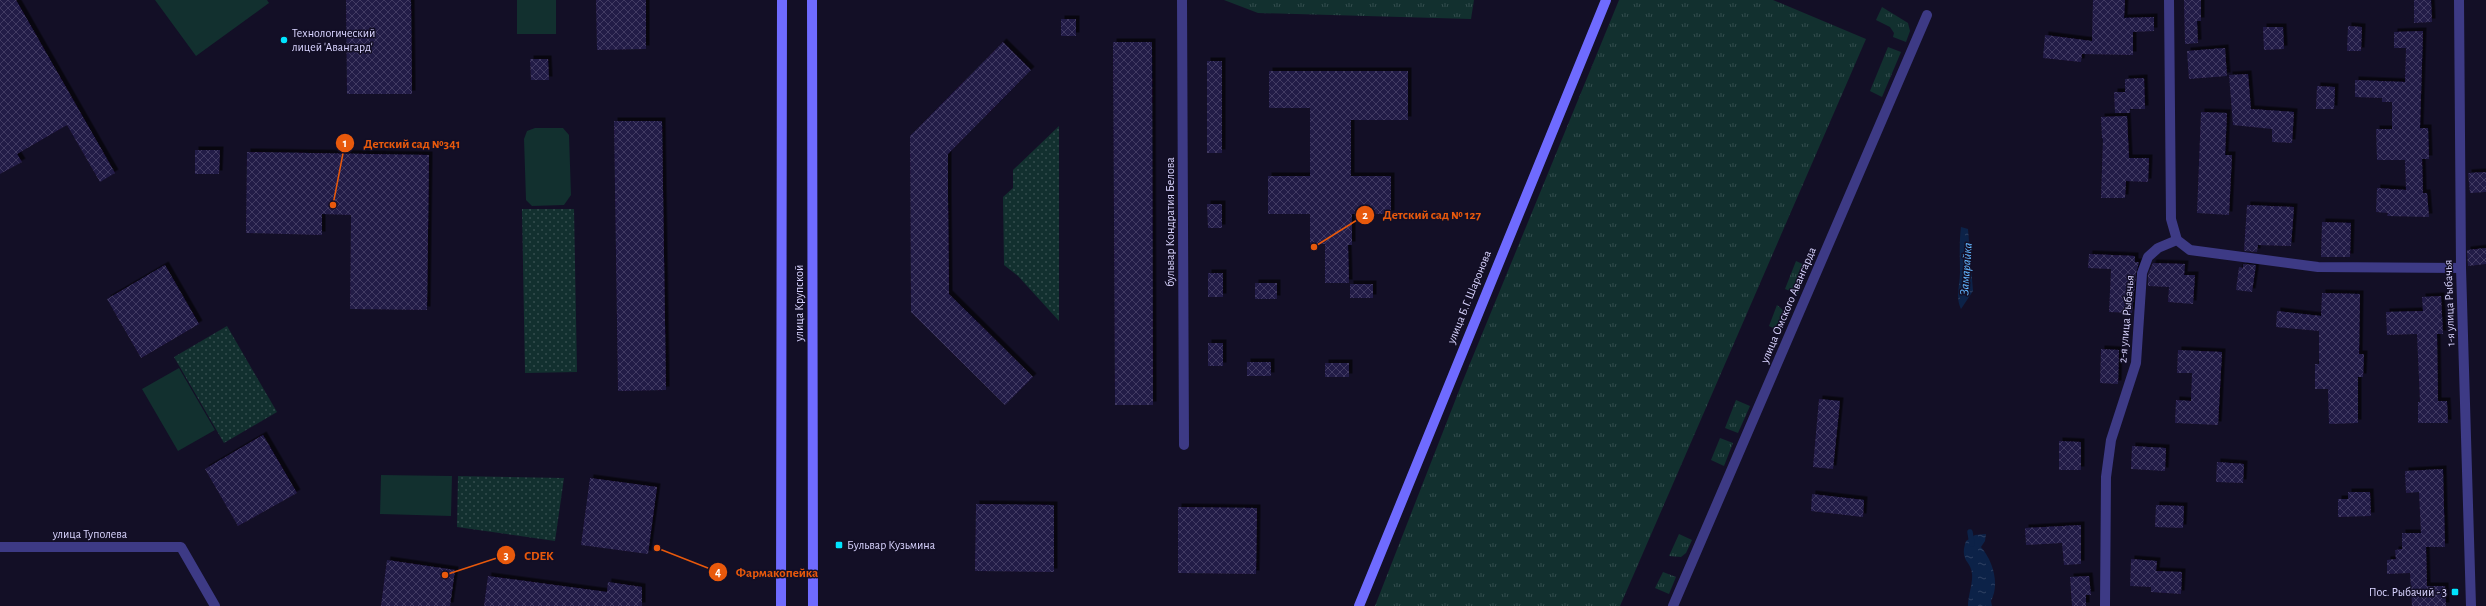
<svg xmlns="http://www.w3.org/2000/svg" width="2486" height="606" viewBox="0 0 2486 606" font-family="'Alegreya Sans',sans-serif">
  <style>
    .grass { fill: url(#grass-tufts) }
    .park { fill: url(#park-dots) }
    .pitch { fill: #12302f }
    .water { fill: url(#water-ripples) }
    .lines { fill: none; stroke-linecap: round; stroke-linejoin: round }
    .stream { stroke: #0c2248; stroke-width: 5.5 }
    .building { fill: url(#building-cross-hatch); filter: url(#shadow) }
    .minor { stroke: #3d3a85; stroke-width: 10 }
    .secondary { stroke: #6f6bff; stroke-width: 10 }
    .poi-dot { fill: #00e5ff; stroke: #130f26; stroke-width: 1.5 }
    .labels { text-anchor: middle; stroke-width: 3; stroke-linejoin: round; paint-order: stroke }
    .poi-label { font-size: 12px; fill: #d9d4ff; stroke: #130f26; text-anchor: start }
    .street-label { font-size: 12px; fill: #d9d4ff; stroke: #130f26 }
    .water-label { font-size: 13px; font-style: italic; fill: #62b6ff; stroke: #130f26 }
    .leader { fill: none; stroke: #e8590c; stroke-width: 1.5 }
    .callout-dot { fill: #e8590c; stroke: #130f26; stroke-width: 1.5 }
    .mark-label { font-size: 12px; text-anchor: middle; font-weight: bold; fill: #fff }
    .callout-label { font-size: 13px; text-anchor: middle; font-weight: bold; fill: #e8590c; stroke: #130f26; stroke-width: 3; stroke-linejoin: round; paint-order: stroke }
  </style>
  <defs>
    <pattern id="grass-tufts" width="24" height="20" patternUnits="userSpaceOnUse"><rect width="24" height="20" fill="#12302f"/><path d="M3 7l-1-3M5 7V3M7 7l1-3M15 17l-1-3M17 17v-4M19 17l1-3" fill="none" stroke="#344d4e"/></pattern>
    <pattern id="park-dots" width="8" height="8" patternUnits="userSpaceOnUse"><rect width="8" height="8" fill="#12302f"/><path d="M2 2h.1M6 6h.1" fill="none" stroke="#344d4e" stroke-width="1.8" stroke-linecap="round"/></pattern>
    <pattern id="water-ripples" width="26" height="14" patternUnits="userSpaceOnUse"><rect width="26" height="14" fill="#0c2248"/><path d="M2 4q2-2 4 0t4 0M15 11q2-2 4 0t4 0" fill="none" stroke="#2f4163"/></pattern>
    <pattern id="building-cross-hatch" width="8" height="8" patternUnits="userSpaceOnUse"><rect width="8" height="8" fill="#241b47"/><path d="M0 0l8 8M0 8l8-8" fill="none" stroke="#433b63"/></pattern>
    <filter id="shadow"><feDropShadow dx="3.5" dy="-3.5" stdDeviation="0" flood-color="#0009"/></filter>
  </defs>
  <rect width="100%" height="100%" fill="#130f26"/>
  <path class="grass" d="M 1224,0 L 1474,0 L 1471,19 L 1258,13 Z
    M 1619,0 L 1773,0 L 1866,39 L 1620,606 L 1375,606 L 1462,383 Z
    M 1882,7 L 1908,23 L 1910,31 L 1906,42 L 1893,37 L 1894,33 L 1890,27 L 1876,20 Z
    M 1888,47 L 1901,52 L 1882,97 L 1870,91 Z
    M 1796,261 L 1809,267 L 1798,294 L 1785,289 Z
    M 1777,305 C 1789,314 1787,319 1781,332 L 1769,326 Z
    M 1736,400 L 1750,406 L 1738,433 L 1725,428 Z
    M 1720,438 L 1733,443 L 1724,466 L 1711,460 Z
    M 1679,534 L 1692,540 L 1686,553 L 1681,557 L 1669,556 Z
    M 1663,572 L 1676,577 L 1669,594 L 1655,588 Z"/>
  <path class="park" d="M 1059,126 L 1059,321 L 1018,276 L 1004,265 L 1003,197 L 1013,188 L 1013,170 Z
    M 522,209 L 574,209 L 577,372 L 525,373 Z
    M 227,326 L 277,412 L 224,443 L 174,357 Z
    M 458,476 L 564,478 L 555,541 L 457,527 Z"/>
  <path class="pitch" d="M 155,0 L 267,0 L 269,3 L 196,56 Z
    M 517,0 L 556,0 L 556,34 L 517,34 Z
    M 535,128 L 563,128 L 569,135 L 571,195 L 564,205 L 532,206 L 526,200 L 524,139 L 527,131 Z
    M 179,368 L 215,430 L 178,451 L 142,389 Z
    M 381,475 L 452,476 L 451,516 L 380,514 Z"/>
  <path class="water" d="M 1961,227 L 1968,229 L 1973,291 L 1961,309 C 1955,296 1960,286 1960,272 C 1960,257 1959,243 1961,227 Z
    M 1986,534 L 1985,541 L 1981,547 C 1993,561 2000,584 1991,601 L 1992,606 L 1968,606 C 1968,595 1973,584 1972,574 C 1971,560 1959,562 1966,541 L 1975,535 Z"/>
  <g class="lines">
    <path class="stream" d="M 1970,532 L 1972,544"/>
  </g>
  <path class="building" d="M 0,0 L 16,0 L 115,173 L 100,182 L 67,125 L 17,154 L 22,162 L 0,174 Z
    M 346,0 L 411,0 L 412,94 L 347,94 Z
    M 596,0 L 646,0 L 646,49 L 597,50 Z
    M 2093,0 L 2125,0 L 2124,18 L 2154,17 L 2154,31 L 2133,32 L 2133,55 L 2082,54 L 2081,62 L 2043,58 L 2045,35 L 2092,41 Z
    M 2184,0 L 2201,0 L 2201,21 L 2197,21 L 2198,43 L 2185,44 Z
    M 2414,0 L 2431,0 L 2432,22 L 2414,23 Z
    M 1061,19 L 1076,19 L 1076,36 L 1061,36 Z
    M 2348,26 L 2362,27 L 2361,51 L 2347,51 Z
    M 2263,27 L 2283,27 L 2284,49 L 2264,50 Z
    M 2423,31 L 2420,128 L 2428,128 L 2429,159 L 2422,159 L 2423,193 L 2427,193 L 2429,217 L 2387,216 L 2388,213 L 2376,212 L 2377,188 L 2406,190 L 2405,160 L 2377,160 L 2376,129 L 2392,129 L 2392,102 L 2382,102 L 2382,98 L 2355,97 L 2355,80 L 2405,82 L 2406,48 L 2394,48 L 2394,32 Z
    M 1003,42 L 1031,70 L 948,154 L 948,199 L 949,294 L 1033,377 L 1005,405 L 911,312 L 910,136 Z
    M 1113,42 L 1152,42 L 1153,405 L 1115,405 Z
    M 2225,48 L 2227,76 L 2189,79 L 2187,51 Z
    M 530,59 L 548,59 L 549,80 L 531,80 Z
    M 1207,61 L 1222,61 L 1222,153 L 1207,153 Z
    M 1269,71 L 1408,71 L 1408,120 L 1351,120 L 1351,176 L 1391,176 L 1391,214 L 1352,214 L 1352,245 L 1348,245 L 1349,283 L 1325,283 L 1325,244 L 1310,244 L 1310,214 L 1268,214 L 1268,176 L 1310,176 L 1310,108 L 1269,108 Z
    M 2248,74 L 2251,109 L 2294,112 L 2292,143 L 2272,142 L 2272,129 L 2233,125 L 2229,75 Z
    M 2144,78 L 2145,109 L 2130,109 L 2130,113 L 2115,113 L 2114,92 L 2125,92 L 2125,79 Z
    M 2317,86 L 2335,87 L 2334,109 L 2316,109 Z
    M 2201,112 L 2227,113 L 2225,155 L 2232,155 L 2229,215 L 2197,213 Z
    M 2127,116 L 2129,158 L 2149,158 L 2148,182 L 2126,181 L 2125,198 L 2101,198 L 2103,138 L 2102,139 L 2101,117 Z
    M 614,121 L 662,121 L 666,390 L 618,391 Z
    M 195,150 L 220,150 L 219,174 L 195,174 Z
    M 247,152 L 429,155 L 427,310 L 350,309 L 351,215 L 322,214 L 322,235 L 246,233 Z
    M 2486,172 L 2486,192 L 2470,193 L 2468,173 Z
    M 1207,204 L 1222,204 L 1222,228 L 1208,228 Z
    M 2247,205 L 2294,207 L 2291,246 L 2258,245 L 2257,252 L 2244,251 Z
    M 2322,222 L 2351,223 L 2350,257 L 2321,257 Z
    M 2486,248 L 2486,264 L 2468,266 L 2467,250 Z
    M 2089,254 L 2135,256 L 2135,262 L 2139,262 L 2136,273 L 2132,313 L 2109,312 L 2111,269 L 2088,268 Z
    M 2153,263 L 2185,264 L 2184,275 L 2195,275 L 2193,304 L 2168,302 L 2169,287 L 2148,286 L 2148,274 Z
    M 2243,264 L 2256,265 L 2252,292 L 2236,290 L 2239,267 L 2243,268 Z
    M 165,265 L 199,324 L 141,358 L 107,299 Z
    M 1208,273 L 1223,273 L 1223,297 L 1208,297 Z
    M 1255,283 L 1277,283 L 1277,299 L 1255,299 Z
    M 1350,284 L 1373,284 L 1373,298 L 1350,298 Z
    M 2322,293 L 2360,294 L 2359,354 L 2364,354 L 2363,377 L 2358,377 L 2358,423 L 2329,424 L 2328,389 L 2315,389 L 2315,364 L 2319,364 L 2319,331 L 2276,327 L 2277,311 L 2321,316 Z
    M 2441,296 L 2443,334 L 2437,334 L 2438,401 L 2447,401 L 2448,423 L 2418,423 L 2418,402 L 2420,402 L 2417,334 L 2387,335 L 2386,312 L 2423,311 L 2422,297 Z
    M 1208,343 L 1223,343 L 1223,366 L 1208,366 Z
    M 2101,349 L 2119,350 L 2118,384 L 2100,383 Z
    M 2178,350 L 2222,352 L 2218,425 L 2175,423 L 2176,400 L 2191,401 L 2192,373 L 2177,373 Z
    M 1247,362 L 1271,362 L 1271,376 L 1247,376 Z
    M 1325,363 L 1349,363 L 1349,377 L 1325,377 Z
    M 1819,399 L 1840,401 L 1833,469 L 1813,467 Z
    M 263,435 L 297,493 L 238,526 L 205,469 Z
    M 2059,441 L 2081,442 L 2081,470 L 2059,470 Z
    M 2132,446 L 2166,448 L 2165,471 L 2131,469 Z
    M 2217,462 L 2244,464 L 2243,483 L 2216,482 Z
    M 2443,469 L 2445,547 L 2426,547 L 2427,586 L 2445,586 L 2446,606 L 2412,606 L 2410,573 L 2387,574 L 2387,560 L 2396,559 L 2395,550 L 2402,549 L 2402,533 L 2421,533 L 2419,492 L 2406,493 L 2405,471 Z
    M 590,478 L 657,487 L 648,554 L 581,545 Z
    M 2348,492 L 2370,492 L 2371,516 L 2338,517 L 2338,499 L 2348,499 Z
    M 1812,494 L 1864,500 L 1863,517 L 1811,511 Z
    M 976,504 L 1054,505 L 1054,572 L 975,571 Z
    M 2156,505 L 2184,506 L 2183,528 L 2155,527 Z
    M 1178,507 L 1257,508 L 1256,574 L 1178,573 Z
    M 2081,525 L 2081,564 L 2064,565 L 2062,543 L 2026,545 L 2025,528 Z
    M 2131,559 L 2157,561 L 2156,571 L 2182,572 L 2181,594 L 2151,592 L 2151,587 L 2130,586 Z
    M 387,560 L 455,570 L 450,606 L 381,606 Z
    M 488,576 L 607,592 L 608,582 L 642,587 L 642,606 L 484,606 Z
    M 2089,576 L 2091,595 L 2086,595 L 2086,606 L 2072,606 L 2070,577 Z"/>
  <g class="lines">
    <path class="minor" d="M 1182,0 L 1184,445
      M 2459,0 L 2461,268 L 2471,606
      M 2177,240 L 2190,250 L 2318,267 L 2461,268
      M 0,547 L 181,547 L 215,606
      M 1673,606 L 1927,15
      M 2105,606 L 2106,477 L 2111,440 L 2136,363 L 2142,273 L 2148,257 L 2158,248 L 2177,240 L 2171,219 L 2169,0"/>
    <path class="secondary" d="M 812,0 L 813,606
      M 781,606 L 782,0
      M 1359,606 L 1606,0"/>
  </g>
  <g class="poi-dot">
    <circle cx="284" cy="40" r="4"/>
    <rect x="835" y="541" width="8" height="8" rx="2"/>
    <rect x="2451" y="588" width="8" height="8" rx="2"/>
  </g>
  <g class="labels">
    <g class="poi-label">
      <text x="292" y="37">Технологический<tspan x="292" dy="14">лицей 'Авангард'</tspan></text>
      <text x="847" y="549">Бульвар Кузьмина</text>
      <text x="2447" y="596" text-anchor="end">Пос. Рыбачий - 3</text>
    </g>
    <g class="street-label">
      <text transform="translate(1170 222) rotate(-90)" y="4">бульвар Кондратия Белова</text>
      <text transform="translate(1469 297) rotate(-68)" y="4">улица Б.Г. Шаронова</text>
      <text transform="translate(799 303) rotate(-90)" y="4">улица Крупской</text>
      <text transform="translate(2449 303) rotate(-92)" y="4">1-я улица Рыбачья</text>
      <text transform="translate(1788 305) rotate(-67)" y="4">улица Омского Авангарда</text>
      <text transform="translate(2126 319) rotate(-85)" y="4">2-я улица Рыбачья</text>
      <text x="90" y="538">улица Туполева</text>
    </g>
    <g class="water-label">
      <text transform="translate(1965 269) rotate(-86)" y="5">Замарайка</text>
    </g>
  </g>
  <path class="leader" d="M333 205L345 143M1314 247L1365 215M445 575L506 555M657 548L718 572"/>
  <g class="callout-dot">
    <circle cx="333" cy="205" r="4"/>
    <circle cx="1314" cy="247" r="4"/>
    <circle cx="445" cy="575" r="4"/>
    <circle cx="657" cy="548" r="4"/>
    <circle cx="345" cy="143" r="10"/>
    <circle cx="1365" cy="215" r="10"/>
    <circle cx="506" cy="555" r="10"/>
    <circle cx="718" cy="572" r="10"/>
  </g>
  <g class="mark-label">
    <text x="345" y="147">1</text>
    <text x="1365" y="219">2</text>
    <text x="506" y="559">3</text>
    <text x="718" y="576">4</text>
  </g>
  <g class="callout-label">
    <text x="412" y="148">Детский сад №341</text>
    <text x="1432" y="219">Детский сад № 127</text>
    <text x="539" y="560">CDEK</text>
    <text x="777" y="577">Фармакопейка</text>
  </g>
</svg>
